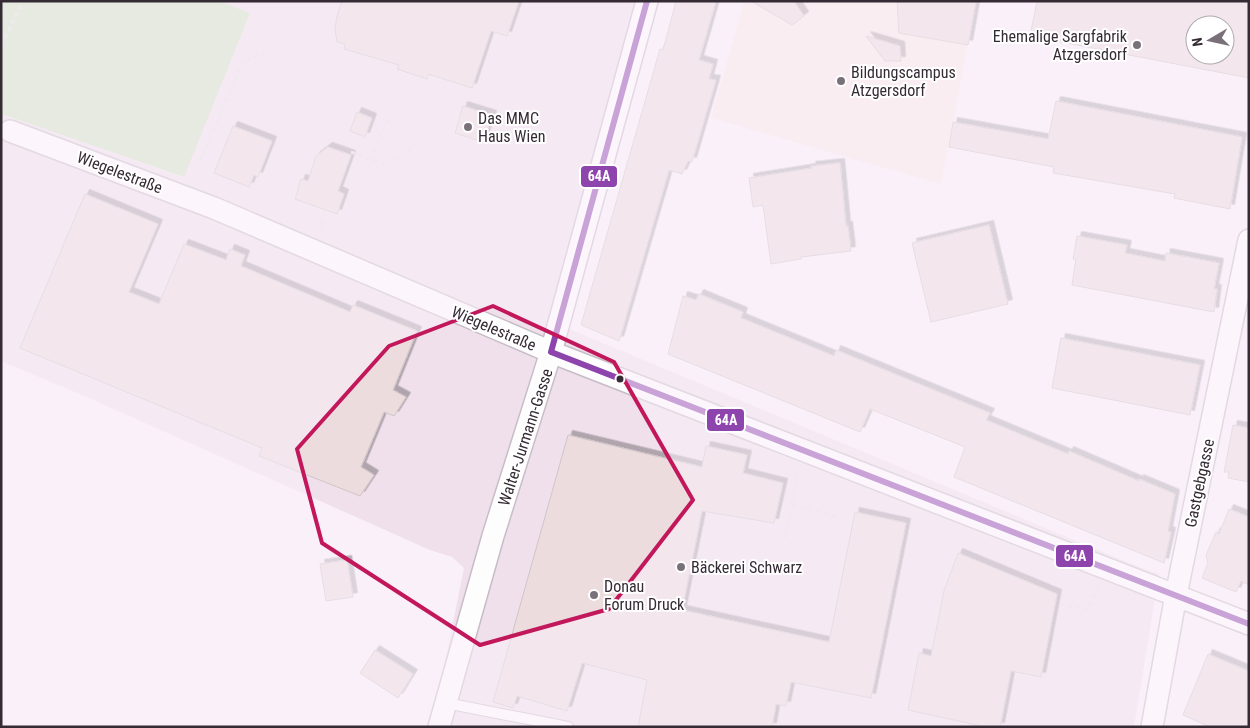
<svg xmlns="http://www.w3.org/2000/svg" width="1250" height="728" viewBox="0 0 1250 728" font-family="'Roboto Condensed',sans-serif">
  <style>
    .industrial { fill: #f0e0ec }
    .education { fill: #fbe8e8 }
    .green { fill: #d0e3c0 }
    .building { fill: #ecdcdd; stroke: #cfc5c7; fill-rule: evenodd; filter: url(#shadow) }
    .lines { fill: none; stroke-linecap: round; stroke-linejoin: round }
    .service-casing { stroke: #c7bdc6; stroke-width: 12 }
    .minor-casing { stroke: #c7bdc6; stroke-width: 24 }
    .path { stroke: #e5e2e5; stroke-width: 3; stroke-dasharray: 4 4; stroke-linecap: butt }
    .service { stroke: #fefdfe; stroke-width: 10 }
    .minor { stroke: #fefdfe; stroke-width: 21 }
    .bus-1-casing { stroke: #fff; stroke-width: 10 }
    .bus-1 { stroke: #8e44ad; stroke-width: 6 }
    .marked { fill: none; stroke: #c2185b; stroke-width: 4; stroke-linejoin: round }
    .poi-dot { fill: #7a7079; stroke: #fff; stroke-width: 2 }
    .bus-dot { fill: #352b34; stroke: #fff; stroke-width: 2 }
    .labels { text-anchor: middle; stroke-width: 4; stroke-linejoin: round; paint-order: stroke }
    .poi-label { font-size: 16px; fill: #352b34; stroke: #fff; text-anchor: start }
    .street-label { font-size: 16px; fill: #352b34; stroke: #fff }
    .line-badge { stroke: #fff; stroke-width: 2 }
    .badge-label { font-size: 14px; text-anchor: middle; font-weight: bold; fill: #fff }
  </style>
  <defs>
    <filter id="shadow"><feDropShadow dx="4.5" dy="-4.5" stdDeviation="0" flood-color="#0004"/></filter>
  </defs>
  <rect width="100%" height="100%" fill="#faf0fa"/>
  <path class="industrial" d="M 220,1 L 653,1 L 562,326 L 1139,567 L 1159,574 L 1134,727 L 432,727 L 464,568 L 452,557 L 430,550 L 89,398 L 1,361 L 1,114 L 183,177 L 250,13 Z"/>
  <path class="education" d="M 744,1 L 976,1 L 941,184 L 711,118 Z"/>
  <path class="green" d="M 1,1 L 220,1 L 250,13 L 184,177 L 1,114 Z"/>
  <path class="building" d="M 342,1 L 519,1 L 507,36 L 491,31 L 472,88 L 428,74 L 427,79 L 397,69 L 399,65 L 344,49 L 345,44 L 337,42 L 335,29 L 337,16 Z
    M 676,1 L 716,1 L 699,60 L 713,64 L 709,79 L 716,80 L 692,162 L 688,161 L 682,174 L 669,170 L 619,341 L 581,325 L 660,49 L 663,50 Z
    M 751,1 L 794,1 L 804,16 L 792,25 Z
    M 897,1 L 976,1 L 968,45 L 899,33 Z
    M 1037,1 L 1249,1 L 1249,78 L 1030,36 ZM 1195,25 L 1225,25 L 1225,55 L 1195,55 Z
    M 866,36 L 900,46 L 901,61 L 885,61 Z
    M 1056,101 L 1242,137 L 1230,209 L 1174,198 L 1175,194 L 1053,173 L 1054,167 L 949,147 L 953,122 L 1048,139 Z
    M 463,106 L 492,115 L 483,142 L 455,133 Z
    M 357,112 L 372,118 L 365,137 L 350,131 Z
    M 233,126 L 272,141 L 258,177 L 254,175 L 249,187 L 214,173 Z
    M 328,147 L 351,155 L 338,191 L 344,194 L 337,214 L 295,199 L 301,179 L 308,181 L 316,156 Z
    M 840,163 L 846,226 L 848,226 L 851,251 L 801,257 L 801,259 L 771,264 L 763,205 L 753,207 L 749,178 L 812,168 L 811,166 Z
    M 85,194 L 158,224 L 129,292 L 159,304 L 184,244 L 226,260 L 230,249 L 245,255 L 241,266 L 350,312 L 353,305 L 417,331 L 393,390 L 406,397 L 394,416 L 384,412 L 361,467 L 374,475 L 360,496 L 259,456 L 262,448 L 20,348 Z
    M 989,225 L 1008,304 L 931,322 L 912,243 Z
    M 1077,236 L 1127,245 L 1125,253 L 1165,261 L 1166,253 L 1219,263 L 1214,289 L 1217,289 L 1214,312 L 1072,285 L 1076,259 L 1073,259 Z
    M 699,294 L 743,312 L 741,318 L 834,356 L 836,350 L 990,413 L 986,420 L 1068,454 L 1069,451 L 1139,481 L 1139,479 L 1175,494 L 1168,531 L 1171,532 L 1164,563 L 954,477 L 965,447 L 870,409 L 860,432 L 668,354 L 683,296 L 696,300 Z
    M 1061,338 L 1200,365 L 1190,415 L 1052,388 Z
    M 1233,425 L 1249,428 L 1249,482 L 1228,478 L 1229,472 L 1224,472 Z
    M 568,435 L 702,467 L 706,446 L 747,455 L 743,473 L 783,483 L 774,523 L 702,511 L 682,610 L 829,642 L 855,512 L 906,523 L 871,698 L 791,682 L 786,706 L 776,704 L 772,727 L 638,727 L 647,680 L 582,663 L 567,711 L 517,696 L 513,708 L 493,702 Z
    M 1229,509 L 1249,517 L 1249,585 L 1241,581 L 1236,592 L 1202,578 L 1208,563 L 1206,555 L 1216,532 L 1219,534 Z
    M 958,553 L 1057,594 L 1041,677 L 1011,671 L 1000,727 L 986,727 L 908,710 L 919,653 L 931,656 L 944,591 Z
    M 347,560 L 353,597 L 326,601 L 320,564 Z
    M 375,650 L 413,674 L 398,698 L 360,673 Z
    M 1208,654 L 1249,671 L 1249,727 L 1210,727 L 1183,715 Z"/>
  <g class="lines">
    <defs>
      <path id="service" d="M 446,703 L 568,727"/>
      <path id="minor" d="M 10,131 L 214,208 L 551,352 L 1249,624
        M 439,727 L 493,536 L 551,352 L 647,1
        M 1152,727 L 1176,595 L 1249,240"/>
    </defs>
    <use href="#service" class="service-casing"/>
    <use href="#minor" class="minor-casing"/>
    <path class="path" d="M 1,45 L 23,1
      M 351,152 L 389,166 L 410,149
      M 357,155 L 363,136
      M 371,160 L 390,114
      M 200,161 L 243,62 L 267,52
      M 320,231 L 326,210
      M 793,504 L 836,517
      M 785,538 L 793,504 L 797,469
      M 1060,604 L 1088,609 L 1098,586"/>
    <use href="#service" class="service"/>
    <use href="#minor" class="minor"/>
    <defs>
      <path id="bus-1" d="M 551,352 L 1249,624
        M 551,352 L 647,1"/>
    </defs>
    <use href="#bus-1" class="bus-1-casing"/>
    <use href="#bus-1" class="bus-1"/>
  </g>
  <path d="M0 0H1250V728H0ZM 493,306 L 614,362 L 693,500 L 609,609 L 480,645 L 322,543 L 297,449 L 389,346 Z" fill="#faf0fa" fill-opacity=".55" fill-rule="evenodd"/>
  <path class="marked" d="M 493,306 L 614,362 L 693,500 L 609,609 L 480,645 L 322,543 L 297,449 L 389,346 Z"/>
  <g class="poi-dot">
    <circle cx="1137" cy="45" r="5"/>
    <circle cx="841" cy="81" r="5"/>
    <circle cx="468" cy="127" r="5"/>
    <circle cx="681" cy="567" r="5"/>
    <circle cx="594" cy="595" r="5"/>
  </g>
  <circle class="bus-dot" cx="620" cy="379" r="4.5"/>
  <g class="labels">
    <g class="poi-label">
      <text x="1127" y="42" text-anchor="end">Ehemalige Sargfabrik<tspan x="1127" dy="18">Atzgersdorf</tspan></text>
      <text x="851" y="78">Bildungscampus<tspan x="851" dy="18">Atzgersdorf</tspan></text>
      <text x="478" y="124">Das MMC<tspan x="478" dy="18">Haus Wien</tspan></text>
      <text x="691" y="573">Bäckerei Schwarz</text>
      <text x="604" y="592">Donau<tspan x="604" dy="18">Forum Druck</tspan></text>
    </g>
    <g class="street-label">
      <text transform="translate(120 172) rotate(21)" y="6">Wiegelestraße</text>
      <text transform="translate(494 328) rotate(23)" y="6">Wiegelestraße</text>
      <text transform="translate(525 437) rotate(-72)" y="6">Walter-Jurmann-Gasse</text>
      <text transform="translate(1199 483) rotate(-78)" y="6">Gastgebgasse</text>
    </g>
  </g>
  <g class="line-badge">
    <rect x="580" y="165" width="38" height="23" rx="5" fill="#8e44ad"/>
    <rect x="706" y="408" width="39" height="24" rx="5" fill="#8e44ad"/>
    <rect x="1055" y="544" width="39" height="24" rx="5" fill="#8e44ad"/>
  </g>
  <g class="badge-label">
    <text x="599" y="181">64A</text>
    <text x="726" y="425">64A</text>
    <text x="1075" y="561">64A</text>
  </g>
  <rect width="1250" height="728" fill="none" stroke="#352b34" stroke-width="5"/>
  <g transform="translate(1210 40) rotate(261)"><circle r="24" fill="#ffffff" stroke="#aeaaae"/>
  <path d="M0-4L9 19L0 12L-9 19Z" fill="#7a7079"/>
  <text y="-8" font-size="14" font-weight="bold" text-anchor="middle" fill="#352b34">N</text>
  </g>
</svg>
